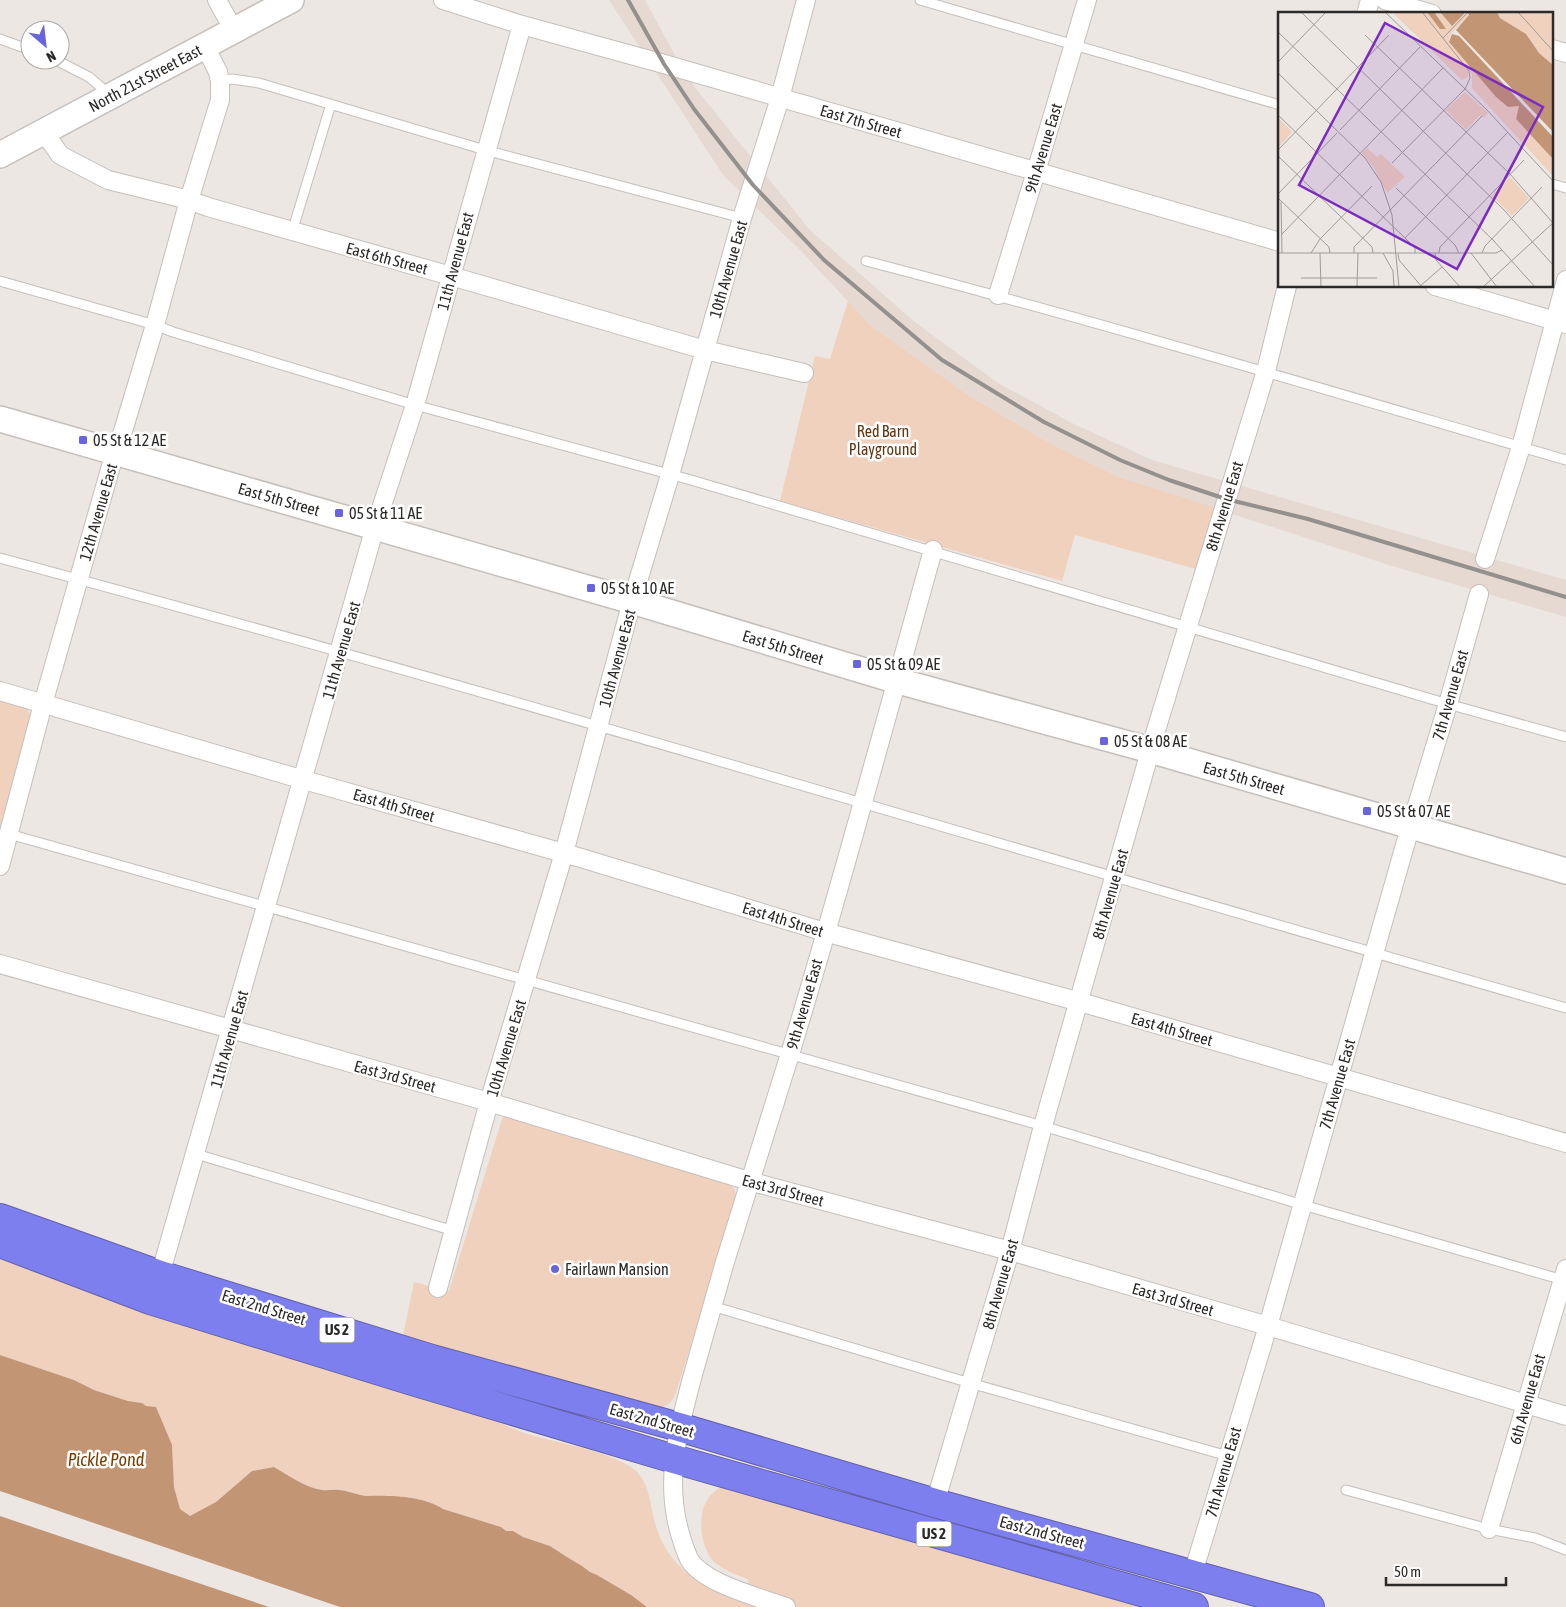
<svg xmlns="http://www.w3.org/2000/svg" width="1566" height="1607" viewBox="0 0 1566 1607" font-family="'Asap Condensed',sans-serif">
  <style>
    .built { fill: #e6d9d2 }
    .green { fill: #efd1bd }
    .water { fill: #c29575 }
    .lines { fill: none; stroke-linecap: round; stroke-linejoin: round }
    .lane-casing { stroke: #c5bfbc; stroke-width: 11 }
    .street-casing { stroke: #c5bfbc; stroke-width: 20 }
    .secondary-casing { stroke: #c5bfbc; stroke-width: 28 }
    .highway-casing { stroke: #6161a9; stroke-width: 30 }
    .lane { stroke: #fff; stroke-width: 9 }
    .street { stroke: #fff; stroke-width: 18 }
    .secondary { stroke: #fff; stroke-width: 25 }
    .highway { stroke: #7e7fef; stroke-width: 28 }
    .rail { stroke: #94908d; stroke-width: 4 }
    .poi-dot { fill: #6864de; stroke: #fff; stroke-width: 2 }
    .labels { text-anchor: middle; stroke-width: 5; stroke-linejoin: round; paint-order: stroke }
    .shield { fill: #fff; stroke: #6b6a68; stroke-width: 1 }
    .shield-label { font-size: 15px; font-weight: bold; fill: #2c2a28 }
    .street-label { font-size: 16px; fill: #2c2a28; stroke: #fff }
    .park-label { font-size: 16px; fill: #61350e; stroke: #fff }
    .poi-label { font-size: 16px; fill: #2c2a28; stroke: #fff; text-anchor: start }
    .water-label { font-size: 18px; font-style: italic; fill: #784007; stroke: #fff }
    .inset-road { fill: none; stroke: #9f9b98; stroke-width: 1 }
    .view { fill: #7b2cbf; fill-opacity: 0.15; stroke: #7b2cbf; stroke-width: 2.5 }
    .inset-edge { fill: none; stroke: #2c2a28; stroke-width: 2.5 }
  </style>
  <rect width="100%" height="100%" fill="#ece7e3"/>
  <path class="built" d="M 609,0 L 645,0 L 683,70 L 697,90 L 810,230 L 916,323 L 998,383 L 1072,423 L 1152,460 L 1566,580 L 1566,617 L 1392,566 L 1119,477 L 1053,445 L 971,397 L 870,325 L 802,252 L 723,175 Z"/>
  <path class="green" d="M 848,301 L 870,325 L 971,397 L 1053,445 L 1119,477 L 1216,508 L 1196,569 L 1075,535 L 1062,581 L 780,501 L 815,356 L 830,359 Z
    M 0,699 C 13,703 28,703 31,717 L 0,831 Z
    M 505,1115 L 726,1181 C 733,1186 736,1189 736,1197 L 676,1393 C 672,1403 666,1407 657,1409 L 403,1336 L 414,1282 L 449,1291 L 502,1119 Z
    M 0,1255 L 485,1417 C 500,1423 516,1430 531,1435 C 561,1444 611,1451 635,1470 C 649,1482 650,1503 654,1519 C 666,1568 698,1583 740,1602 L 749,1580 C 738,1575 723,1570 714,1562 C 701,1548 697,1518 706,1502 C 710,1494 716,1490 723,1485 L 1164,1607 L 647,1607 L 597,1575 L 590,1572 L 582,1566 L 567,1557 L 550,1546 L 523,1537 L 513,1531 L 506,1531 L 501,1527 L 443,1509 C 424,1496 390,1495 368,1496 C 358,1496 348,1490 338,1490 C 333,1489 327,1491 322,1490 C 306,1488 288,1475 274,1467 L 252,1471 L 216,1502 L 191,1517 L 180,1509 L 174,1487 L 172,1445 L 142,1403 L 128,1401 L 94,1390 L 74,1380 L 0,1355 Z"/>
  <path class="water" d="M 0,1355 L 74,1380 L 94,1390 L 128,1401 L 142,1403 L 146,1406 L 156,1407 L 172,1445 L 174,1487 L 180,1509 L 190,1516 L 216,1502 L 252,1471 L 274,1467 C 288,1475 306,1488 322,1490 C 327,1491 333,1489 338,1490 C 348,1490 358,1496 368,1496 C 390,1495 424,1496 443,1509 L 501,1527 L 506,1531 L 513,1531 L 523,1537 L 550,1546 L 567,1557 L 582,1566 L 590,1572 L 597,1575 L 631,1595 L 647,1607 L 340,1607 L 0,1491 Z
    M 0,1516 L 269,1607 L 0,1607 Z"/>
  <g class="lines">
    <defs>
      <path id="lane" d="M 920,0 L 1280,105
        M 0,39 L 30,50
        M 56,60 L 89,77 L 109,94
        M 220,81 L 232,79 L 259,83 L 485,150 L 742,218
        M 1552,184 L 1566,188
        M 292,232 L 331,104
        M 866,261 C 1101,322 1333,392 1566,460
        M 0,281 L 155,325 L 173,332 L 415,405 L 691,480 L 1448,704 L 1566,737
        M 0,558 C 524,699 1044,859 1566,1008
        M 9,834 L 1043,1126 L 1303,1205 L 1563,1280
        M 196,1154 L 454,1231
        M 712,1306 L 970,1383 L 1228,1456
        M 1346,1490 L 1489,1529 L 1535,1538 L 1566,1550"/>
      <path id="street" d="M 217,0 L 234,31
        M 443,0 L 522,25 L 664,64 L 1280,242
        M 1385,0 L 1432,14
        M 1366,14 L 1370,0
        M 1552,49 L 1566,53
        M 44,132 L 60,155 L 108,180 L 189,200 L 208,207 L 451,276 L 705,350 L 804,373
        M 1435,286 L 1566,324
        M 998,295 L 1036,172 L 1087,0
        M 1485,559 L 1521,447 L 1566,280
        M 0,691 L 304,780 L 581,858 L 825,932 L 1080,1002 L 1566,1143
        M 0,866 L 43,704 L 115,452 L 123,431 L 155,325 L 189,200 L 220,100 L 220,81 L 218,72 L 205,46
        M 0,964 L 489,1102 L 749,1181 L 1010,1251 L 1268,1326 L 1566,1416
        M 160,1275 L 375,527 L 415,405 L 522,25
        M 438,1288 L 489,1102 L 564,853 L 632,601 L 670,475 L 742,218 L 780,98 L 806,0
        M 935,1503 L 1010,1251 L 1043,1126 L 1157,727 L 1266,371 L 1287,286
        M 1489,1529 L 1566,1269
        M 1193,1573 L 1268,1326 L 1405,845 L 1448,704 L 1479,594
        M 786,1607 C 759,1597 704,1584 689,1559 C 686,1552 683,1544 681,1537 C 663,1480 679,1426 694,1371 C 704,1336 714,1300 724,1265 C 746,1195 768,1124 790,1054 C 841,887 886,718 933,550"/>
      <path id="secondary" d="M 0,155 L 291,0
        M 0,419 L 632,601 L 898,681 L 1150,750 L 1566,871"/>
      <path id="highway" d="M 0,1218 L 160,1275 L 432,1359 L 679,1427 L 935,1503 L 1310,1607
        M 0,1243 L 150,1300 L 409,1380 L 674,1459 L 1194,1607"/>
    </defs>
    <use href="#lane" class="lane-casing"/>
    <use href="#street" class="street-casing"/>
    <use href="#secondary" class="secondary-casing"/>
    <use href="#highway" class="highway-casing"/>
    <use href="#lane" class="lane"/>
    <use href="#street" class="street"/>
    <use href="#secondary" class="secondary"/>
    <use href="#highway" class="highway"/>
    <path class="rail" d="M 628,0 L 664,64 L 694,109 L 753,185 L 824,260 L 942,360 L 1044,422 L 1120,460 L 1169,480 L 1226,499 L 1308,519 L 1566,597"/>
  </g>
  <g class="poi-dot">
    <rect x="78" y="435" width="10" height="10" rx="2.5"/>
    <rect x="334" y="508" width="10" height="10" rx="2.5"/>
    <rect x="586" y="583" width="10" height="10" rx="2.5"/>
    <rect x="852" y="659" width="10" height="10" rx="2.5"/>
    <rect x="1099" y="736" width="10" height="10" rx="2.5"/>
    <rect x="1362" y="806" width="10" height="10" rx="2.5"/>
    <circle cx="555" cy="1269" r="5"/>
  </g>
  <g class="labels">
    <g class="shield">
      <rect x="319.5" y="1317.5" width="35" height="25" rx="4"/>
      <rect x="916.5" y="1521.5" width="35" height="25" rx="4"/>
    </g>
    <g class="shield-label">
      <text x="337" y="1335">US 2</text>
      <text x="934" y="1539">US 2</text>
    </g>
    <g class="street-label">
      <text transform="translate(145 78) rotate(-28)" y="6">North 21st Street East</text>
      <text transform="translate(861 121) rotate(16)" y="6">East 7th Street</text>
      <text transform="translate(1043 148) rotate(-73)" y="6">9th Avenue East</text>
      <text transform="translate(387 258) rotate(15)" y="6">East 6th Street</text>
      <text transform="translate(455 261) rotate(-75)" y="6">11th Avenue East</text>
      <text transform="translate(728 269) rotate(-74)" y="6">10th Avenue East</text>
      <text transform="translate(279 499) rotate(16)" y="6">East 5th Street</text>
      <text transform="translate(1224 506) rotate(-73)" y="6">8th Avenue East</text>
      <text transform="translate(98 512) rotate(-74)" y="6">12th Avenue East</text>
      <text transform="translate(783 647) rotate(17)" y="6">East 5th Street</text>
      <text transform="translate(341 650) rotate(-74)" y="6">11th Avenue East</text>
      <text transform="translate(617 658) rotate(-75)" y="6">10th Avenue East</text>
      <text transform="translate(1450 695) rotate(-74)" y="6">7th Avenue East</text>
      <text transform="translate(1244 778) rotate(16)" y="6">East 5th Street</text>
      <text transform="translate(394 805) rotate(16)" y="6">East 4th Street</text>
      <text transform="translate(1110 894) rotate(-74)" y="6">8th Avenue East</text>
      <text transform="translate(783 919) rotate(17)" y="6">East 4th Street</text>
      <text transform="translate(804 1004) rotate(-74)" y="6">9th Avenue East</text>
      <text transform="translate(1172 1029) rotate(16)" y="6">East 4th Street</text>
      <text transform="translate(229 1039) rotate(-74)" y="6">11th Avenue East</text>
      <text transform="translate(506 1048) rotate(-73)" y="6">10th Avenue East</text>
      <text transform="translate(395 1076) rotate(15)" y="6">East 3rd Street</text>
      <text transform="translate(1337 1084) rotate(-74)" y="6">7th Avenue East</text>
      <text transform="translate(783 1190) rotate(15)" y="6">East 3rd Street</text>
      <text transform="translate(1000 1284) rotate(-74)" y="6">8th Avenue East</text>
      <text transform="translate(1173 1299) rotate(16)" y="6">East 3rd Street</text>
      <text transform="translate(264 1307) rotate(17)" y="6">East 2nd Street</text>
      <text transform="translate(1527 1399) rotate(-74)" y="6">6th Avenue East</text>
      <text transform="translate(652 1420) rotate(16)" y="6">East 2nd Street</text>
      <text transform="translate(1223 1472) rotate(-74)" y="6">7th Avenue East</text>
      <text transform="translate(1042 1532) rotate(15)" y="6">East 2nd Street</text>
    </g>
    <g class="park-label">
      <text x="883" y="437">Red Barn<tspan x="883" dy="18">Playground</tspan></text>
    </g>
    <g class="poi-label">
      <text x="93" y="446">05 St &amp; 12 AE</text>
      <text x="349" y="519">05 St &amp; 11 AE</text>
      <text x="601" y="594">05 St &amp; 10 AE</text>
      <text x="867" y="670">05 St &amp; 09 AE</text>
      <text x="1114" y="747">05 St &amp; 08 AE</text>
      <text x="1377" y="817">05 St &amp; 07 AE</text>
      <text x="565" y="1275">Fairlawn Mansion</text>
    </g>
    <g class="water-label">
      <text x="106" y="1466">Pickle Pond</text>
    </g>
  </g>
  <g transform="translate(1278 12)">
    <rect width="275" height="275" fill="#ece7e3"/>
    <path d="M 114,0 L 162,0 L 174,14 L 189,0 L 191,3 L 172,23 L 171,30 L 218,85 L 230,95 L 241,94 L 238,107 L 275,147 L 275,164 L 194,76 L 194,63 L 190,56 L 190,65 L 184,68 ZM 219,0 L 271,0 L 275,4 L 275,53 L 261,41 L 248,22 L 222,6 ZM 187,80 L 210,101 L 206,106 L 202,103 L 188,118 L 168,98 ZM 0,105 L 14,120 L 0,136 ZM 89,136 L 99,145 L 103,142 L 127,165 L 109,181 L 96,156 L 84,141 ZM 232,165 L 251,186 L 234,204 L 214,184 Z" fill="#efd1bd"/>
    <path d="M 149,0 L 156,0 L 168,17 L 162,17 ZM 162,0 L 188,0 L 174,14 ZM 189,0 L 219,0 L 222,6 L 248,22 L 261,41 L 275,53 L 275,120 L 178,18 L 191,3 ZM 174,22 L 181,24 L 275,125 L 275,147 L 238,107 L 241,94 L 230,95 L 218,85 L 171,30 Z" fill="#c29575"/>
    <path class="inset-road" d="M 23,0 L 226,198 L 275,253M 107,0 L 208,97 L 275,169M 240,0 L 275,39M 0,20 L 215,228 L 257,275M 87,23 L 232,162 L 275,211 L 205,275M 165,26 L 190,0M 0,50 L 48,0M 0,61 L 87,146 L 103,170 L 114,203 L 121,275M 0,103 L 127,226 L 137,236 L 137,241M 62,118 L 142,35M 0,138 L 111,23M 0,144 L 94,235 L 95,241M 114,151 L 187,77 L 192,66 L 191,59 L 144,0M 118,176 L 177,233 L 181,241M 0,182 L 59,121M 0,186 L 51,235 L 52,241M 3,190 L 4,241M 4,222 L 165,56M 127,226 L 230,120M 0,241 L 218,241 L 224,238M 33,241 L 42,227 L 94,174M 42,241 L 43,275M 76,241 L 76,235 L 204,104M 105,241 L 115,259 L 116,275M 157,241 L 158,248 L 182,275M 161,241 L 162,235 L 246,148M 193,241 L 219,275M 204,241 L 207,234 L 264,175M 120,242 L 121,248 L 144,275M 23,266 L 99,266M 79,275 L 80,241M 141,275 L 164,255"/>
    <path class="view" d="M 107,11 L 265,95 L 179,257 L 21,173 Z"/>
    <rect width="275" height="275" class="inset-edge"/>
  </g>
  <g transform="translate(45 45) rotate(152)"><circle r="24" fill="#ffffff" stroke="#abaaa9"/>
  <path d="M0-4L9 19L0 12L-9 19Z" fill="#6864de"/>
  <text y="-8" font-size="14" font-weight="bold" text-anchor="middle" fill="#2c2a28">N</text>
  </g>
  <path d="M1386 1577v8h120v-8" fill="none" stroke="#2c2a28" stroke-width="2.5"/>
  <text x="1394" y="1577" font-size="15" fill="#2c2a28" stroke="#ffffff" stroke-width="4" paint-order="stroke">50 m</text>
</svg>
